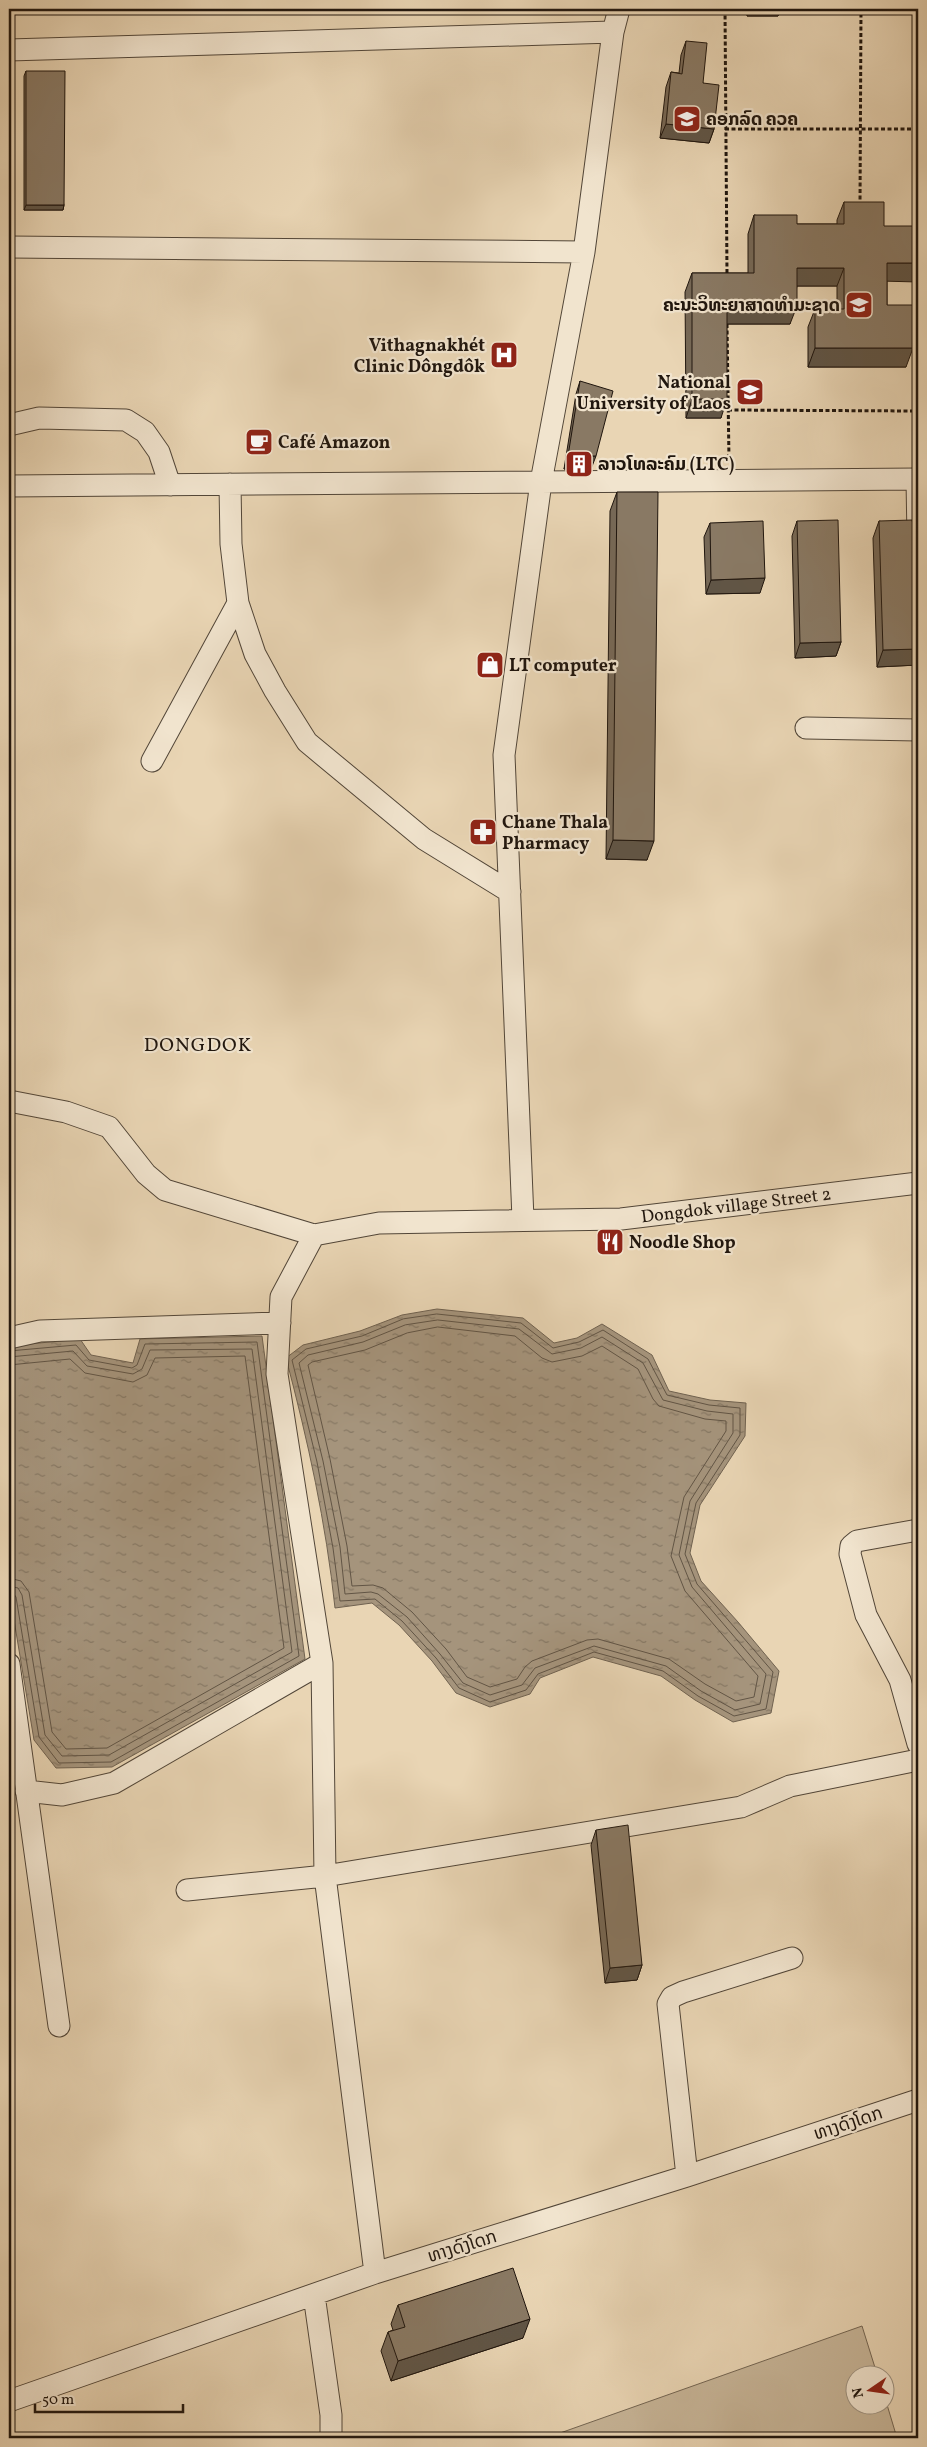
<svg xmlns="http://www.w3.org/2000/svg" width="927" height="2447" viewBox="0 0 927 2447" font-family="Vollkorn,'Noto Sans Lao',serif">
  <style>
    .grass { fill: #c7b598; stroke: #746653 }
    .water { fill: url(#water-ripples); stroke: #706250 }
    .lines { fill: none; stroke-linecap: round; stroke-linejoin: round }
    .shore { stroke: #625545; stroke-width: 1 }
    .minor-casing { stroke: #524638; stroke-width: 23 }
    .path { stroke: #20160e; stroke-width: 3; stroke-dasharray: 4 2.5; stroke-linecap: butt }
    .minor { stroke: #f1e4ce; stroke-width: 21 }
    .wall { fill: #766856; stroke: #20160e }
    .shaded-wall { fill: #605546; stroke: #20160e }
    .building { fill: #897964; stroke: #20160e }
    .labels { text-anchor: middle; stroke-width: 4.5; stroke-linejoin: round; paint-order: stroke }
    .poi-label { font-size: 18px; font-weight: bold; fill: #20160e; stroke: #f1e4ce; text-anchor: start }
    .street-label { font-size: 18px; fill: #20160e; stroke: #f1e4ce }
    .quarter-label { font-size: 20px; letter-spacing: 1px; fill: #20160e; stroke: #f1e4ce }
  </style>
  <defs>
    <pattern id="water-ripples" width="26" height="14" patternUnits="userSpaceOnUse" patternTransform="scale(1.25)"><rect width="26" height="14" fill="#a5947c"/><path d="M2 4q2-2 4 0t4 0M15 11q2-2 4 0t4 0" fill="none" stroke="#867864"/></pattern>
  </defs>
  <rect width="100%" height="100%" fill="#e9d5b4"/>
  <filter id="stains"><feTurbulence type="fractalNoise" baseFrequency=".004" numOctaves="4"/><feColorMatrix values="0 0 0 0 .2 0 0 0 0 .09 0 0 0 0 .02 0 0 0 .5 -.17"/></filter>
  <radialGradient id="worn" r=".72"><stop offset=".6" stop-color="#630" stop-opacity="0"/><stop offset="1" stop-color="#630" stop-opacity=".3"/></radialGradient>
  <path class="grass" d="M 862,2326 L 877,2374 L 854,2374 L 854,2404 L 884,2404 L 885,2398 L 897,2438 L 546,2438 Z"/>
  <path class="water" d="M 437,1309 L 523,1318 L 554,1343 L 577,1338 L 602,1324 L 652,1355 L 669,1391 L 710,1400 L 746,1403 L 745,1436 L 700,1505 L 690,1553 L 701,1581 L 738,1622 L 779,1671 L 771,1713 L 733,1722 L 695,1700 L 661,1676 L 593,1657 L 540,1678 L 530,1694 L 490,1707 L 456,1693 L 432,1661 L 399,1625 L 372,1603 L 335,1608 C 326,1523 308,1441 286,1358 L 303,1345 L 360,1331 L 402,1315 Z
    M 262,1336 L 305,1659 L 112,1767 L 56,1768 L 34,1740 L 9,1590 L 9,1346 L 80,1339 L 91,1355 L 133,1363 L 140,1339 Z"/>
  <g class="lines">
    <path class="shore" d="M 437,1314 L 521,1323 L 553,1348 L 579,1342 L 603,1330 L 648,1359 L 667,1395 L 709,1405 L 740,1408 L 740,1435 L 696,1503 L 685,1554 L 697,1584 L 773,1672 L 766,1709 L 734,1716 L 698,1696 L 663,1671 L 594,1652 L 538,1674 L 526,1690 L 490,1702 L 459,1688 L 436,1658 L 402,1621 L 375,1599 L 340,1601 L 333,1548 L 317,1462 L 292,1360 L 306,1349 L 362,1336 L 403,1319 Z
      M 438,1320 L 519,1329 L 552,1354 L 581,1348 L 602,1337 L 643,1363 L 663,1400 L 707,1411 L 733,1414 L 733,1433 L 690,1501 L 679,1555 L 692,1587 L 766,1674 L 760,1704 L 735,1710 L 701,1691 L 666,1666 L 594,1646 L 535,1668 L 522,1685 L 490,1695 L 463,1683 L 440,1654 L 407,1617 L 378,1594 L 371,1592 L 345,1594 L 340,1547 L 323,1461 L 299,1363 L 308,1355 L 363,1342 L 405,1325 Z
      M 438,1327 L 515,1336 L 542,1358 L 552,1362 L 582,1356 L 602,1346 L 638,1369 L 653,1399 L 659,1406 L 705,1419 L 726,1421 L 726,1431 L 684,1497 L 671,1556 L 685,1591 L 758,1676 L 754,1697 L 736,1701 L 705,1684 L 669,1659 L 598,1639 L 587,1640 L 532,1661 L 525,1667 L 517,1679 L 490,1687 L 467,1677 L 446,1649 L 412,1612 L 383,1588 L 373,1585 L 352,1586 L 347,1546 L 330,1459 L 308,1365 L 312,1362 L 365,1350 L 407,1333 Z
      M 9,1351 L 76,1345 L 89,1360 L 132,1368 L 137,1365 L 145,1344 L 257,1342 L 299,1656 L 111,1762 L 59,1763 L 39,1737 L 16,1597 L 13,1593 L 9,1592
      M 9,1357 L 73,1351 L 87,1366 L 133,1374 L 142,1369 L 150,1350 L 252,1349 L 292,1652 L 109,1755 L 62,1756 L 45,1735 L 22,1595 L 18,1588 L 9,1586
      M 9,1365 L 70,1359 L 85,1373 L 133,1382 L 147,1375 L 155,1358 L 245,1356 L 284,1648 L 107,1748 L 66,1749 L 52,1732 L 29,1592 L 21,1581 L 9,1578"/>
    <defs>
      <path id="minor" d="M 9,50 L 613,32
        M 9,247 L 584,252
        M 9,425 L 39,418 L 126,420 L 145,432 L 159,452 L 170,485
        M 917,479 L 918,539
        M 230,484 L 231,544 L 238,603 L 255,654 L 275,691 L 307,742 L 424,839 L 510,892
        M 9,486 L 918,479
        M 806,728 L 918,730
        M 152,761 L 238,603
        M 9,1101 L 66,1112 L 109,1127 L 146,1174 L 165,1190 L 314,1235
        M 523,1219 L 504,755 L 541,482 L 584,252 L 613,32 L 619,9
        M 314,1235 L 281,1297 L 277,1374 L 322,1663 L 325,1876 L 375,2273
        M 314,1235 L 379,1223 L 621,1219 L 918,1183
        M 9,1338 L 40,1331 L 280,1323
        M 918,1530 L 857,1541 L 851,1546 L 850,1554 L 866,1615 L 900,1680 L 918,1744
        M 9,1664 L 59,2026
        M 26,1791 L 62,1795 L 114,1783 L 322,1663
        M 187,1890 L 325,1876 L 741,1807 L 790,1786 L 918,1760
        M 687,2176 L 668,2004 L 672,1997 L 683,1992 L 792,1958
        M 314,2295 L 331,2415 L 331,2438
        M 9,2401 L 375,2273 L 687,2176 L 918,2100"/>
    </defs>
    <use href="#minor" class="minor-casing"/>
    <path class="path" d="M 725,9 L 727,275
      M 725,129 L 918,129
      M 860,206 L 861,9
      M 727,324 L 729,460
      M 728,410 L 918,411"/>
    <use href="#minor" class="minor"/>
  </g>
  <path class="wall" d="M 747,9 L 781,9 L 778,16 L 747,16 Z
    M 686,41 L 703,83 L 714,129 L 709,143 L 660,138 L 666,87 L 671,72 L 679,73 L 681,55 Z
    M 26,71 L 64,205 L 63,210 L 24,210 L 24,76 Z
    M 844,202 L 884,226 L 887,281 L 887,305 L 906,367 L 808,367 L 808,327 L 815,309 L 837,309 L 837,286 L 797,286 L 790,324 L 727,324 L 721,418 L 686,418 L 685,292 L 692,273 L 748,273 L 748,234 L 754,215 L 797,224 L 837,224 L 837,220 Z
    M 580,381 L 591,469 L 564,469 L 576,394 Z
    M 617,492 L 647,860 L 606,859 L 610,511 Z
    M 797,521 L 841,642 L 836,656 L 795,658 L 792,536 Z
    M 879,521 L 914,529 L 918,531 L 918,573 L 917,573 L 918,665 L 877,667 L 873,538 Z
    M 710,523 L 760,593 L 706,594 L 704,537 Z
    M 596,1830 L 642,1965 L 637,1980 L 605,1983 L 591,1845 Z
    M 398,2305 L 523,2338 L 391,2381 L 381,2351 L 388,2332 L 393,2330 L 391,2324 Z"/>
  <path class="shaded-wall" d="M 750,9 L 781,9 L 778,16 L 747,16 Z
    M 666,124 L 714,129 L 709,143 L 660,138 Z
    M 26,205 L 64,205 L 63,210 L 24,210 Z
    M 887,263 L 918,263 L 918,282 L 880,281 Z
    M 797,268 L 844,268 L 837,286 L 790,286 Z
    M 727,306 L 797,306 L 790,324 L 720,324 Z
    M 815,348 L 913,348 L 906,367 L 808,367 Z
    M 692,399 L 727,399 L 721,418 L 686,418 Z
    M 568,456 L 596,456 L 591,469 L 564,469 Z
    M 917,556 L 918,556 L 918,573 L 911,573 Z
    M 765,578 L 760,593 L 706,594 L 711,580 Z
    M 841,642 L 836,656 L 795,658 L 800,643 Z
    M 918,649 L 918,665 L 877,667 L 883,650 Z
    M 613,840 L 654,841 L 647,860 L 606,859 Z
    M 642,1965 L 637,1980 L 605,1983 L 610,1968 Z
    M 530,2319 L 523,2338 L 391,2381 L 398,2361 Z"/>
  <path class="building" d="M 686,41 L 707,43 L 703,83 L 719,85 L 714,129 L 666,124 L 671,72 L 682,74 Z
    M 26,71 L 65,71 L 64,205 L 26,205 Z
    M 844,202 L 884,202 L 884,226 L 918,226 L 918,263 L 887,263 L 887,305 L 913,305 L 913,348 L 815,348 L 815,309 L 844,309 L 844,268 L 797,268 L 797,306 L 727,306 L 727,399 L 692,399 L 692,273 L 754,273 L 754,215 L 797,215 L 797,224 L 844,224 Z
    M 580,381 L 613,391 L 596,456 L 568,456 Z
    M 617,492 L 658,492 L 654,841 L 613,840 Z
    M 838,520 L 841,642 L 800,643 L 797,521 Z
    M 912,520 L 914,529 L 918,531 L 918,556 L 917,556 L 918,600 L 918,649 L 883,650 L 879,521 Z
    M 763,521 L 765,578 L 711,580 L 710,523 Z
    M 628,1825 L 642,1965 L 610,1968 L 596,1830 Z
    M 513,2268 L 530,2319 L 398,2361 L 388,2332 L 405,2327 L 398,2305 Z"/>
  <defs>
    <symbol id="school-square" viewBox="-11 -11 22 22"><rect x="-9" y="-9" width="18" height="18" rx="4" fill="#8f2418" stroke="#f1e4ce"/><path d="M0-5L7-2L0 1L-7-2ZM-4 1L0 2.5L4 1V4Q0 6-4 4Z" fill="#fff"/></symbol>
    <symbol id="university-square" viewBox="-11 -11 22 22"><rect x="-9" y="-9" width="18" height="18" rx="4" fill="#8f2418" stroke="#f1e4ce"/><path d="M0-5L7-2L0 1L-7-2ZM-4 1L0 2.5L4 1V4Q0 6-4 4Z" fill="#fff"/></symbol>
    <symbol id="hospital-square" viewBox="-11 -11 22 22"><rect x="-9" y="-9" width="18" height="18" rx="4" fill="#8f2418" stroke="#f1e4ce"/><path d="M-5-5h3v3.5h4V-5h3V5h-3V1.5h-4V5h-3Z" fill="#fff"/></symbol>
    <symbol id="cafe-square" viewBox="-11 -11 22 22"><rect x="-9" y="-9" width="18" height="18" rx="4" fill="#8f2418" stroke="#f1e4ce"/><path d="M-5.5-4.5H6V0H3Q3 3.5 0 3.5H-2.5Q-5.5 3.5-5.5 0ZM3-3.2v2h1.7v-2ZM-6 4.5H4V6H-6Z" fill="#fff"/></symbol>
    <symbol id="building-square" viewBox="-11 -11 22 22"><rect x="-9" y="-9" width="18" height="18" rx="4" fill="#8f2418" stroke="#f1e4ce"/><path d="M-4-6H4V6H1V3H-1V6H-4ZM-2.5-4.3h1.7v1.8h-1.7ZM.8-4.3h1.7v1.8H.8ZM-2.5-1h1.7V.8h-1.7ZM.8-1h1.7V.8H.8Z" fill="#fff"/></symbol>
    <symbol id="shop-square" viewBox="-11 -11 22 22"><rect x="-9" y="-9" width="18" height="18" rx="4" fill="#8f2418" stroke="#f1e4ce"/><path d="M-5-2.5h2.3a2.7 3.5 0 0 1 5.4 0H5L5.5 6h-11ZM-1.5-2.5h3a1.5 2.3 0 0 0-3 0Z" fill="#fff"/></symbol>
    <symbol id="pharmacy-square" viewBox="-11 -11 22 22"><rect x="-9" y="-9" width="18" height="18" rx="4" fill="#8f2418" stroke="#f1e4ce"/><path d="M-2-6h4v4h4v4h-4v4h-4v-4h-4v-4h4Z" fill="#fff"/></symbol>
    <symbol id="restaurant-square" viewBox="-11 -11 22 22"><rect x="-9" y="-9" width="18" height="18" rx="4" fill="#8f2418" stroke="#f1e4ce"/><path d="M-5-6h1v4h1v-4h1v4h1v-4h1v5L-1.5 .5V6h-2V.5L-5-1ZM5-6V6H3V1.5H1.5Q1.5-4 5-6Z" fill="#fff"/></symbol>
  </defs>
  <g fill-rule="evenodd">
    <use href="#school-square" x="671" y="103" width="32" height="32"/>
    <use href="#university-square" x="843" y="289" width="32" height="32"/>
    <use href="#hospital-square" x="488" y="339" width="32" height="32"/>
    <use href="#university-square" x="734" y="376" width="32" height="32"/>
    <use href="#cafe-square" x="243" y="426" width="32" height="32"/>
    <use href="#building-square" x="563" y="448" width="32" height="32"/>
    <use href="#shop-square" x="474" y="649" width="32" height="32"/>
    <use href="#pharmacy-square" x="467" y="816" width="32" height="32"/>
    <use href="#restaurant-square" x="594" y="1226" width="32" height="32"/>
  </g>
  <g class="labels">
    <g class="poi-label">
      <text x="706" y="125">ຄອກລົດ ຄວຄ</text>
      <text x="840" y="311" text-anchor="end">ຄະນະວິທະຍາສາດທຳມະຊາດ</text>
      <text x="485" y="351" text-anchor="end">Vithagnakhét<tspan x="485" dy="21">Clinic Dôngdôk</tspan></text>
      <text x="731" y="388" text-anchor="end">National<tspan x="731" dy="21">University of Laos</tspan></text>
      <text x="278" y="448">Café Amazon</text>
      <text x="598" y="470">ລາວໂທລະຄົມ (LTC)</text>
      <text x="509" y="671">LT computer</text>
      <text x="502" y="828">Chane Thala<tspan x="502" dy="21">Pharmacy</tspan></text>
      <text x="629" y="1248">Noodle Shop</text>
    </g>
    <g class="street-label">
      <text transform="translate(736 1205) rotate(-7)" y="6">Dongdok village Street 2</text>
      <text transform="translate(848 2123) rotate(-18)" y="6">ທາງດົງໂດກ</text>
      <text transform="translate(462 2246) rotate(-17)" y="6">ທາງດົງໂດກ</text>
    </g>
    <g class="quarter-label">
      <text x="198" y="1051">DONGDOK</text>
    </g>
  </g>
  <rect width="927" height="2447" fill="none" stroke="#e9d5b4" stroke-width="30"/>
  <rect x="10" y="10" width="907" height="2427" fill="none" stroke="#20160e" stroke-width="2.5"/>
  <rect x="15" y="15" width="897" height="2417" fill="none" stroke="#20160e"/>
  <g transform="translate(870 2390) rotate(257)"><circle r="24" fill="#f1e4ce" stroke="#9d9281"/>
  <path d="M0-4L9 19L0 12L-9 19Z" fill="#8f2418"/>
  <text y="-8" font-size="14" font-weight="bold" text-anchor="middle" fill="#20160e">N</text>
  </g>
  <path d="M35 2404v8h148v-8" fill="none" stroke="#20160e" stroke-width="2.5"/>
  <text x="42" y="2404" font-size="15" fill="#20160e" stroke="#f1e4ce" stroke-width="4" paint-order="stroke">50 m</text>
  <rect width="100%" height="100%" filter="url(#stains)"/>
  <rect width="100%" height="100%" fill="url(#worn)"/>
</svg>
